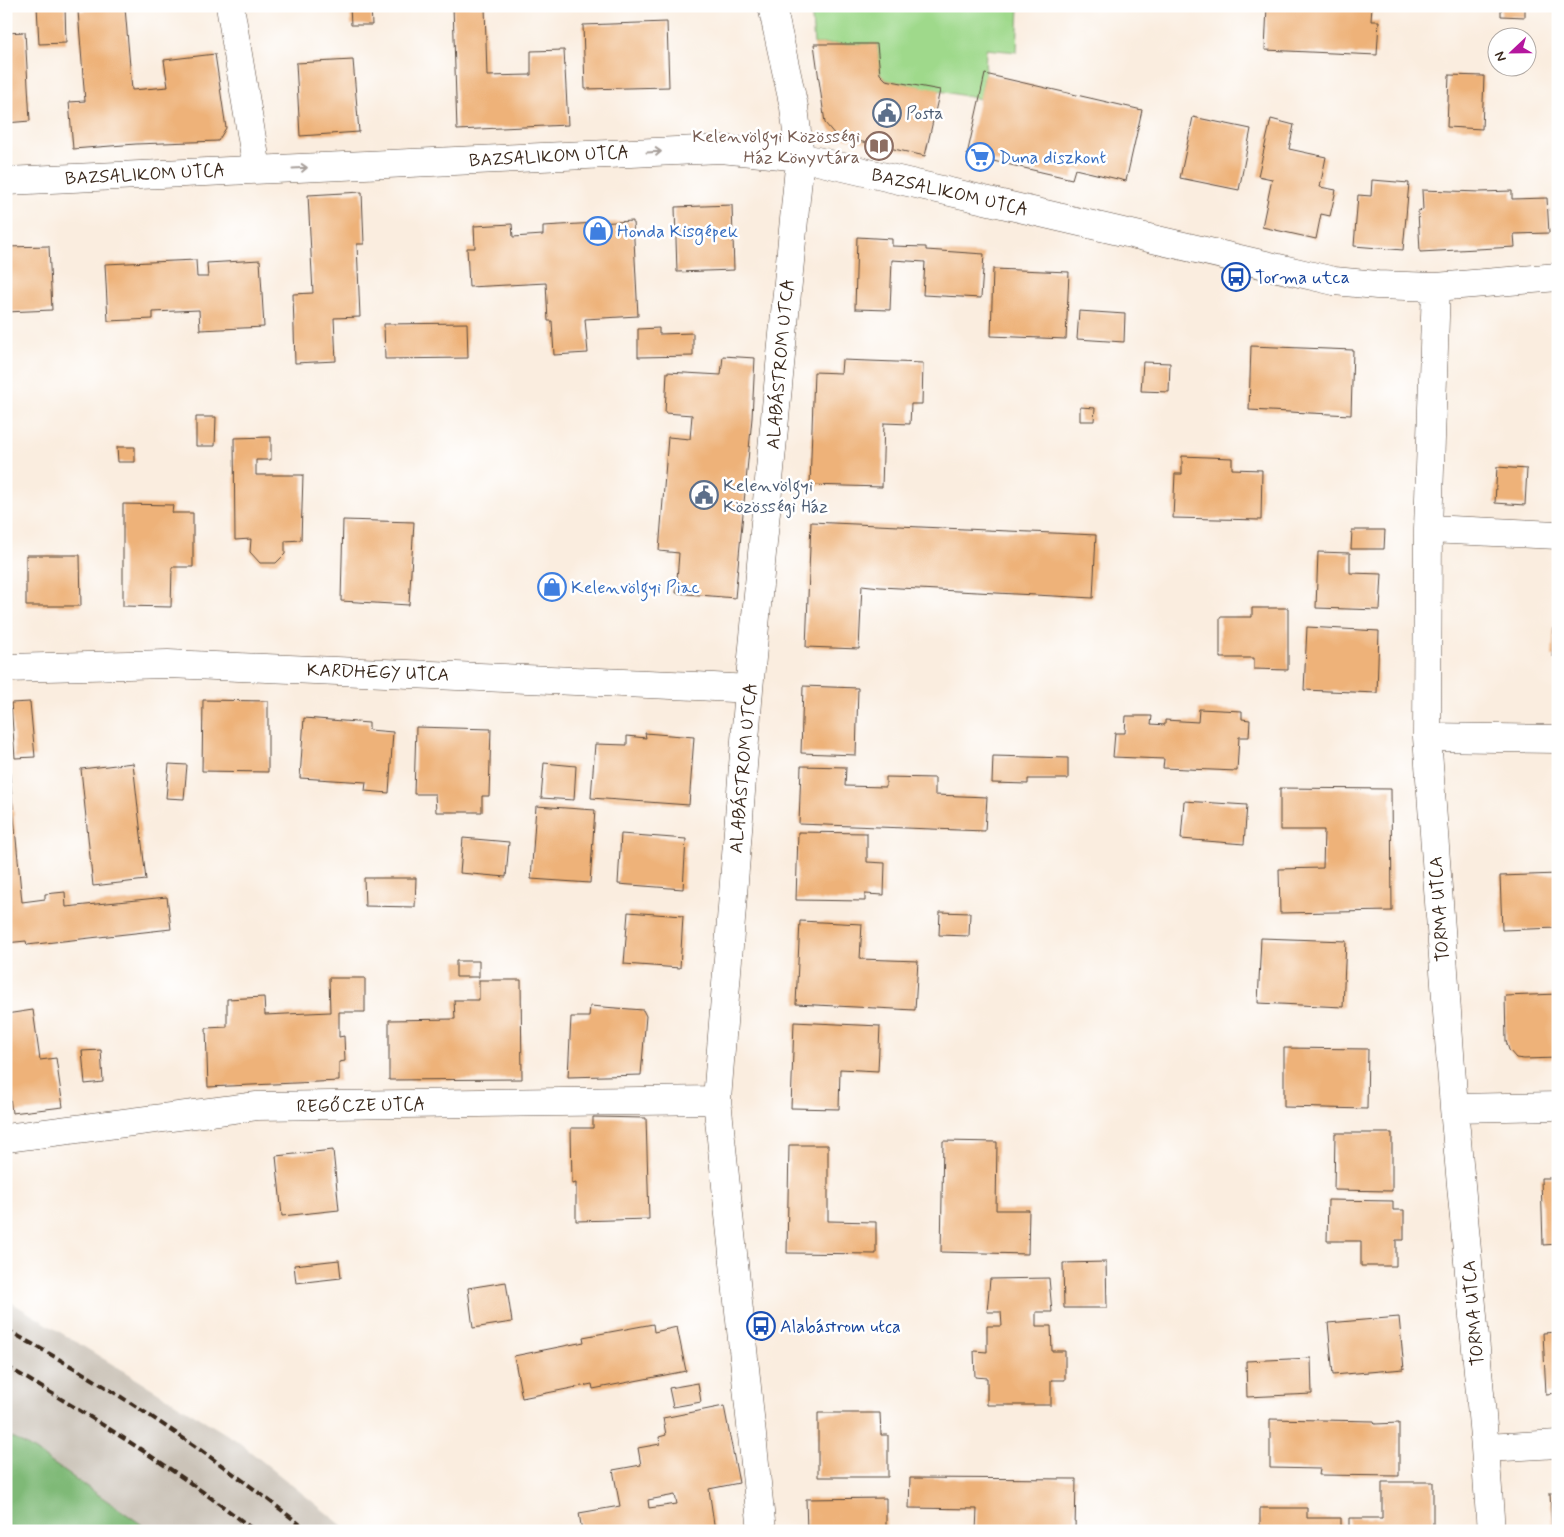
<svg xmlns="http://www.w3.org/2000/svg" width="1564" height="1537" viewBox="0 0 1564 1537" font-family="Mynerve,sans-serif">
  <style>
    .industrial { fill: #cbc3b8 }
    .green { fill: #9fd98b; stroke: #6d8254 }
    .forest { fill: #7fb977; stroke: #5d724a }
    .building { fill: #eeb279; fill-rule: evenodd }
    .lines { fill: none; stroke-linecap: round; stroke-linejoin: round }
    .street-casing { stroke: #58473b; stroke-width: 29 }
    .street { stroke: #fff; stroke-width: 28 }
    .rail { stroke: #3b2a1e; stroke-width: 4; stroke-dasharray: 8 4; stroke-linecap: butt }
    .oneway { stroke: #a79f9a }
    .labels { text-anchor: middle; stroke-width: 5; stroke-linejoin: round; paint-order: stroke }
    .service-label { font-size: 18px; fill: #4e5e75; stroke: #fff; text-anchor: start }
    .education-label { font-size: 18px; fill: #785e54; stroke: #fff; text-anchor: end }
    .street-label { font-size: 18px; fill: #3b2a1e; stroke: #fff }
    .shop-label { font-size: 18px; fill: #366cbe; stroke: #fff; text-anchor: start }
    .transit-label { font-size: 18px; fill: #164399; stroke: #fff; text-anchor: start }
  </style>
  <rect width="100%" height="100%" fill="#fff"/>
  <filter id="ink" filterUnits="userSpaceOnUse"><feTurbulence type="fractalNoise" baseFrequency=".02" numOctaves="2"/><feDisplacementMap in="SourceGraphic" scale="10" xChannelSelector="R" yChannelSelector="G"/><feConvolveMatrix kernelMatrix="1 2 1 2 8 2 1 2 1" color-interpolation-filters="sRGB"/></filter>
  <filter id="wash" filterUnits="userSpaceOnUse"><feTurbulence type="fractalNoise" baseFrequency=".0096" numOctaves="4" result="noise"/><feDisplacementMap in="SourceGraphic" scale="20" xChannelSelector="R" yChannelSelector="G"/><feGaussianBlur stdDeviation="1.12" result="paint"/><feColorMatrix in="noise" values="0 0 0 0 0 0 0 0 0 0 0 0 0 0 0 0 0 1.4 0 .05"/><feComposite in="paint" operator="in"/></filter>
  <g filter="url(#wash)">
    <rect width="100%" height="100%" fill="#faeddf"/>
    <path class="industrial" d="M 6,1299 L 236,1440 L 349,1531 L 151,1531 L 32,1449 L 6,1434 Z"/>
    <path class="green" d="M 811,6 L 1019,6 L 1017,52 L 986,49 L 985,74 L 980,99 L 886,80 L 880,74 L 877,44 L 814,44 Z"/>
    <path class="forest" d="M 6,1434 L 32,1449 L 151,1531 L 6,1531 Z"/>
    <g id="blocks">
      <path class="building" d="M 37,6 L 65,6 L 66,43 L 39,44 Z
        M 350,6 L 371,6 L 372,25 L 351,25 Z
        M 453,6 L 485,6 L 487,76 L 531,75 L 531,51 L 564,50 L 568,125 L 457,130 Z
        M 1267,6 L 1372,6 L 1371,21 L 1379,21 L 1377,55 L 1265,50 Z
        M 1501,6 L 1525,6 L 1525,17 L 1501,16 Z
        M 125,8 L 132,90 L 168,87 L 164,60 L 215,54 L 226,128 L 218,141 L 136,144 L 73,149 L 69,102 L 85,101 L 78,11 Z
        M 667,22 L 669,87 L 585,89 L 583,25 Z
        M 25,32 L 30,121 L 6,123 L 6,33 Z
        M 814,44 L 877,44 L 880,74 L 886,80 L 940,90 L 925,156 L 836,136 L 825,123 Z
        M 353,60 L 359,132 L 300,136 L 296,63 Z
        M 985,74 L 1142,110 L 1126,181 L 1075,169 L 1072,179 L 967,155 Z
        M 1449,75 L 1484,76 L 1482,129 L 1447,127 Z
        M 1193,117 L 1251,129 L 1239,190 L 1180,178 Z
        M 1271,119 L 1294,125 L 1289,149 L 1326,157 L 1320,187 L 1336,190 L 1330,216 L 1321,214 L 1316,239 L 1262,227 L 1272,179 L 1258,176 Z
        M 1372,180 L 1409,183 L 1403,250 L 1354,246 L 1358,195 L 1371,196 Z
        M 1422,190 L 1480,192 L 1512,191 L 1512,199 L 1547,198 L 1549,233 L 1514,234 L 1515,247 L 1420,252 L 1418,211 L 1423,210 Z
        M 362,192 L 364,244 L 357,244 L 360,317 L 334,318 L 336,361 L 295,363 L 293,294 L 313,293 L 308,195 Z
        M 732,205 L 734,270 L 677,272 L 675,207 Z
        M 633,221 L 638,316 L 585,319 L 588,353 L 554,355 L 552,321 L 548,321 L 546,283 L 469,287 L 467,248 L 475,248 L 474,226 L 512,224 L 513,237 L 543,235 L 543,226 Z
        M 857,237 L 892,239 L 892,246 L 926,247 L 926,250 L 984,254 L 981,298 L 923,295 L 925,262 L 892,260 L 890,310 L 855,309 Z
        M 49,246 L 52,310 L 6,312 L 6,247 Z
        M 196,260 L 197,277 L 208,277 L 207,263 L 260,260 L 264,327 L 200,330 L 199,310 L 153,312 L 153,319 L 108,321 L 105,264 Z
        M 993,269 L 1069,272 L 1066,339 L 991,336 Z
        M 1079,311 L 1125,314 L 1124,342 L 1077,339 Z
        M 467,323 L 468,358 L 385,359 L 384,324 Z
        M 659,328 L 659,334 L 693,333 L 693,356 L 638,357 L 638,329 Z
        M 1251,346 L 1353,350 L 1351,415 L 1249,410 Z
        M 723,356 L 755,358 L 752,418 L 735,598 L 676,593 L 679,553 L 659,551 L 668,437 L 690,439 L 692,415 L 665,413 L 667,372 L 721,375 Z
        M 842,360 L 923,363 L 922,404 L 911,404 L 910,424 L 884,423 L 882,487 L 810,485 L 814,372 L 841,373 Z
        M 1143,362 L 1170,363 L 1169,392 L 1141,391 Z
        M 1080,407 L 1095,408 L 1094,421 L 1080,421 Z
        M 196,417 L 216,417 L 215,446 L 196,446 Z
        M 271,437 L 271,460 L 256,460 L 256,475 L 303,475 L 301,540 L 285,541 L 285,554 L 276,563 L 260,563 L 250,552 L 251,539 L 235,540 L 234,438 Z
        M 117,447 L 135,447 L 135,462 L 118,462 Z
        M 1182,456 L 1232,458 L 1232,469 L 1262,470 L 1261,520 L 1173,518 L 1175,474 L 1182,474 Z
        M 1497,467 L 1527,469 L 1525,505 L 1495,503 Z
        M 123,504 L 173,505 L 172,513 L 193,513 L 193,567 L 172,567 L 171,607 L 123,606 Z
        M 343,520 L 414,522 L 409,605 L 341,601 Z
        M 811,522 L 1096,535 L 1093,598 L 880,587 L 862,585 L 859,649 L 806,647 Z
        M 1352,530 L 1385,530 L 1384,549 L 1351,549 Z
        M 1318,552 L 1350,553 L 1350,573 L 1382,574 L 1380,610 L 1316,608 Z
        M 26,555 L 80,555 L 81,606 L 26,606 Z
        M 1556,591 L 1558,591 L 1558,656 L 1552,656 Z
        M 1252,608 L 1288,608 L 1288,670 L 1254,669 L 1254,658 L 1220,658 L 1220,617 L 1252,617 Z
        M 1307,627 L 1379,631 L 1377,693 L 1304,690 Z
        M 803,686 L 858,688 L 856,755 L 801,753 Z
        M 203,700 L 268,701 L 268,772 L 202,771 Z
        M 30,702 L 35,757 L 15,758 L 11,703 Z
        M 1199,709 L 1242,711 L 1242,719 L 1250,720 L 1249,737 L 1239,737 L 1237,771 L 1163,768 L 1164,759 L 1113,757 L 1115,733 L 1125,733 L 1126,716 L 1152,716 L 1151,724 L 1165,725 L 1165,720 L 1198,722 Z
        M 304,718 L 369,723 L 369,730 L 393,732 L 389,793 L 365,791 L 366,782 L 300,778 Z
        M 416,727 L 491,729 L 489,796 L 482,796 L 482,812 L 436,812 L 435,794 L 414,794 Z
        M 645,733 L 694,737 L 689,805 L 591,798 L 595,744 L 627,745 L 627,736 L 646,738 Z
        M 6,754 L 8,754 L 22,902 L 45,899 L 45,894 L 65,892 L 66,907 L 167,897 L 171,929 L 27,945 L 26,941 L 6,943 Z
        M 993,756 L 1068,758 L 1068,779 L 1028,779 L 1028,784 L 992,783 Z
        M 133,763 L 146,880 L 93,886 L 81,769 Z
        M 544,763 L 576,766 L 574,800 L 541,798 Z
        M 169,764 L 187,765 L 184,799 L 166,798 Z
        M 801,766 L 846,767 L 845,786 L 886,787 L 886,777 L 935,778 L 935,795 L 987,797 L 985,831 L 799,824 Z
        M 1280,788 L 1391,789 L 1392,911 L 1280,913 L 1279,869 L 1323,868 L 1324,830 L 1280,830 Z
        M 1184,801 L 1247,805 L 1244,844 L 1181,839 Z
        M 536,806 L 595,810 L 590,883 L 531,879 Z
        M 798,832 L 867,833 L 867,862 L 885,863 L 884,895 L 865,894 L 865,901 L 796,900 Z
        M 621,834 L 686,839 L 683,889 L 618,884 Z
        M 463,838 L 509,842 L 506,877 L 460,873 Z
        M 1558,874 L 1558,928 L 1502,930 L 1500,876 Z
        M 364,878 L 416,878 L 415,907 L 365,906 Z
        M 628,912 L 683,916 L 680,968 L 624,964 Z
        M 940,912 L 970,913 L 969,936 L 939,935 Z
        M 800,921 L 862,924 L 860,959 L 918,961 L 915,1010 L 796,1004 Z
        M 1261,938 L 1346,941 L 1343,1007 L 1258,1003 Z
        M 456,961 L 479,961 L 479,977 L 456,977 Z
        M 329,978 L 365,978 L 365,1012 L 339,1012 L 339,1037 L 344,1036 L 345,1061 L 339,1062 L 339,1081 L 208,1087 L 206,1028 L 227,1027 L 227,999 L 264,997 L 265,1015 L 330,1012 Z
        M 479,980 L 521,980 L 522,1079 L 389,1080 L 389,1020 L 455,1019 L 454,1000 L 479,1000 Z
        M 1558,994 L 1558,1058 L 1524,1059 L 1516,1058 L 1509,1050 L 1506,1041 L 1505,996 Z
        M 590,1006 L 643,1010 L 646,1016 L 641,1075 L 568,1077 L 571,1017 L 589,1017 Z
        M 33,1010 L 40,1060 L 56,1058 L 63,1107 L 12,1113 L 6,1067 L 6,1014 Z
        M 794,1022 L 880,1026 L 878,1071 L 840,1069 L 839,1109 L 791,1108 Z
        M 1284,1048 L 1368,1049 L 1367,1109 L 1284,1107 Z
        M 101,1050 L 103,1082 L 85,1084 L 82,1051 Z
        M 593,1117 L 646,1118 L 649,1219 L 576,1221 L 576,1183 L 572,1184 L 571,1128 L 593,1128 Z
        M 1335,1133 L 1392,1133 L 1392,1191 L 1334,1190 Z
        M 943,1141 L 997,1142 L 996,1210 L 1029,1210 L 1028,1254 L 941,1252 Z
        M 789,1145 L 828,1145 L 828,1221 L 876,1222 L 876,1254 L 787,1253 Z
        M 333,1150 L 339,1210 L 282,1216 L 276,1156 Z
        M 1541,1178 L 1558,1178 L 1558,1244 L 1543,1245 Z
        M 1328,1200 L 1393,1201 L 1393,1210 L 1404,1210 L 1404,1240 L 1396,1240 L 1396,1266 L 1361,1266 L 1361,1241 L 1327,1241 Z
        M 339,1260 L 341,1278 L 296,1283 L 294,1265 Z
        M 1106,1262 L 1107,1308 L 1064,1308 L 1063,1263 Z
        M 1049,1278 L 1052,1312 L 1036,1312 L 1036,1326 L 1051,1326 L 1052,1351 L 1065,1351 L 1065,1380 L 1051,1380 L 1051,1405 L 987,1405 L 987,1378 L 975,1377 L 974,1351 L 987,1352 L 987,1326 L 1002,1326 L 1001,1312 L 987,1312 L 990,1279 Z
        M 506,1282 L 512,1322 L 473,1328 L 468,1288 Z
        M 1399,1317 L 1404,1369 L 1333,1375 L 1328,1323 Z
        M 653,1324 L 654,1332 L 677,1327 L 686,1371 L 593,1389 L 592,1384 L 522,1398 L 514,1356 L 584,1342 L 583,1337 Z
        M 1558,1332 L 1558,1393 L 1546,1394 L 1543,1333 Z
        M 1311,1358 L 1312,1394 L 1247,1397 L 1246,1361 Z
        M 698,1383 L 701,1402 L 673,1407 L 669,1388 Z
        M 724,1406 L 739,1483 L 709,1489 L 715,1531 L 582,1531 L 579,1513 L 620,1506 L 613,1470 L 641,1465 L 638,1448 L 660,1444 L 659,1437 L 666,1435 L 663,1418 ZM 675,1495 L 677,1504 L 649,1508 L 648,1500 Z
        M 818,1413 L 880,1413 L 881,1435 L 888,1435 L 888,1477 L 818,1477 Z
        M 1270,1419 L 1374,1421 L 1375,1424 L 1399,1423 L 1399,1476 L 1319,1475 L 1320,1469 L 1270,1468 Z
        M 910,1478 L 1076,1479 L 1075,1531 L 976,1531 L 977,1509 L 909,1508 Z
        M 1382,1482 L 1433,1482 L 1433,1531 L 1349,1531 L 1349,1518 L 1382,1518 Z
        M 1550,1493 L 1558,1493 L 1558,1531 L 1552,1531 Z
        M 886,1498 L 886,1531 L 807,1531 L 806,1499 Z
        M 1260,1508 L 1307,1508 L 1307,1518 L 1341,1518 L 1341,1531 L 1260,1531 Z"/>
    </g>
  </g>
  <g filter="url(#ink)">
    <use href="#blocks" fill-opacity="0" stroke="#58473b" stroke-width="1"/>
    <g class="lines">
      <defs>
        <path id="street" d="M 230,6 L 257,169
          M 6,181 L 721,149 L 800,157 L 1334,281 L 1377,285 L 1436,287 L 1558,277
          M 1436,287 L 1428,529 L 1427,737 L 1454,1108 L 1485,1448 L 1491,1531
          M 1428,529 L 1558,535
          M 6,668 L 168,664 L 696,686 L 749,689
          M 1427,737 L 1558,739
          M 1454,1108 L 1558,1106
          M 6,1138 L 257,1106 L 717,1100
          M 1485,1448 L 1558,1444
          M 762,1531 L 717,1100 L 749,689 L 800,157 L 794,107 L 772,6"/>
      </defs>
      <use href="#street" class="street-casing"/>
      <use href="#street" class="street"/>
      <path class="rail" d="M 6,1329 C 37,1347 69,1364 99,1383 C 171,1428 241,1477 308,1531
        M 6,1366 C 92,1417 176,1469 255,1531"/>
    </g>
    <defs><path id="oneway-shaft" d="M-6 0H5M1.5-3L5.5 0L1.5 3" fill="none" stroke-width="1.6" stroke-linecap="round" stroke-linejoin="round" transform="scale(1.25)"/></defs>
    <g class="oneway">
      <use href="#oneway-shaft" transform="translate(654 152) rotate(-3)"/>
      <use href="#oneway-shaft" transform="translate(300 168) rotate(-3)"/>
    </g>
  </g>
  <defs>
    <symbol id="civic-ring" viewBox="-11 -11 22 22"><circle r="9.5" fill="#fff" stroke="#5c6f8a" stroke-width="1.5"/><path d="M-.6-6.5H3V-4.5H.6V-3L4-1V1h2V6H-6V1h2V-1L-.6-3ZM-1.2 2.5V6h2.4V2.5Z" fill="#5c6f8a"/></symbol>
    <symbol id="library-ring" viewBox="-11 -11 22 22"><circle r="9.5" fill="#fff" stroke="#8d6e63" stroke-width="1.5"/><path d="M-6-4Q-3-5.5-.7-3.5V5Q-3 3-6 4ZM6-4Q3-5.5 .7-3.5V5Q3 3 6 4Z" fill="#8d6e63"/></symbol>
    <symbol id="supermarket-ring" viewBox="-11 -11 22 22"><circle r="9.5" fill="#fff" stroke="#3f7fe0" stroke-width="1.5"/><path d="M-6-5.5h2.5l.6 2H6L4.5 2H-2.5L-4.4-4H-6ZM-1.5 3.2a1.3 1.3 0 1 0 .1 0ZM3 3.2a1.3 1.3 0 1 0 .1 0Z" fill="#3f7fe0"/></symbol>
    <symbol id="shop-ring" viewBox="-11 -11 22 22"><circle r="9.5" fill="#fff" stroke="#3f7fe0" stroke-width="1.5"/><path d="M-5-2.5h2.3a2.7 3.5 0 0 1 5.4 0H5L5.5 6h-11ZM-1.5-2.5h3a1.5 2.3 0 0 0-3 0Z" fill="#3f7fe0"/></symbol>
    <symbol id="bus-ring" viewBox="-11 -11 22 22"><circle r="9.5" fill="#fff" stroke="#1a4fb4" stroke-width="1.5"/><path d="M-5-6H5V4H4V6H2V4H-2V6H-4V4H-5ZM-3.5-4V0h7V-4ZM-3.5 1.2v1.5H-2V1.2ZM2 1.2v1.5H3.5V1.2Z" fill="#1a4fb4"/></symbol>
  </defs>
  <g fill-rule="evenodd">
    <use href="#civic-ring" x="871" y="97" width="32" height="32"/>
    <use href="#library-ring" x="863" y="130" width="32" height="32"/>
    <use href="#supermarket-ring" x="964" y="141" width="32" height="32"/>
    <use href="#shop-ring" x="582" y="215" width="32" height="32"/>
    <use href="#bus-ring" x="1220" y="261" width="32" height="32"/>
    <use href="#civic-ring" x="688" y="479" width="32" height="32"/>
    <use href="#shop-ring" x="536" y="571" width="32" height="32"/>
    <use href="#bus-ring" x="745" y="1310" width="32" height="32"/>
  </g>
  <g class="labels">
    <g class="service-label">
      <text x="906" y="119">Posta</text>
      <text x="723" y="491">Kelenvölgyi<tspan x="723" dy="21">Közösségi Ház</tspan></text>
    </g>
    <g class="education-label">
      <text x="860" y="142">Kelenvölgyi Közösségi<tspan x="860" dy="21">Ház Könyvtára</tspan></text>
    </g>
    <g class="street-label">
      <text transform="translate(549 156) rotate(-3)" y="6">BAZSALIKOM UTCA</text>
      <text transform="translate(145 174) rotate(-3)" y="6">BAZSALIKOM UTCA</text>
      <text transform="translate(950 192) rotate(13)" y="6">BAZSALIKOM UTCA</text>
      <text transform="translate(780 364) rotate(-85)" y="6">ALABÁSTROM UTCA</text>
      <text transform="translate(378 672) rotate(2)" y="6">KARDHEGY UTCA</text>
      <text transform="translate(743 768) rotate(-85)" y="6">ALABÁSTROM UTCA</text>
      <text transform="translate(1439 909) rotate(-94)" y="6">TORMA UTCA</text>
      <text transform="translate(361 1105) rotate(-1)" y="6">REGŐCZE UTCA</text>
      <text transform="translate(1473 1313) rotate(-95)" y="6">TORMA UTCA</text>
    </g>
    <g class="shop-label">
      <text x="999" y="163">Duna diszkont</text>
      <text x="617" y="237">Honda Kisgépek</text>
      <text x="571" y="593">Kelenvölgyi Piac</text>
    </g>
    <g class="transit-label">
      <text x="1255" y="283">Torma utca</text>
      <text x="780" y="1332">Alabástrom utca</text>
    </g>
  </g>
  <rect width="1564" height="1537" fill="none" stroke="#fff" stroke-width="25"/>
  <g transform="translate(1512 52) rotate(248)"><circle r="24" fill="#ffffff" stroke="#b1aaa5"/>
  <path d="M0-4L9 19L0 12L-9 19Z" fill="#b5179e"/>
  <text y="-8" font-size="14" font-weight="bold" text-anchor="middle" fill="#3b2a1e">N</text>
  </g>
</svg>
